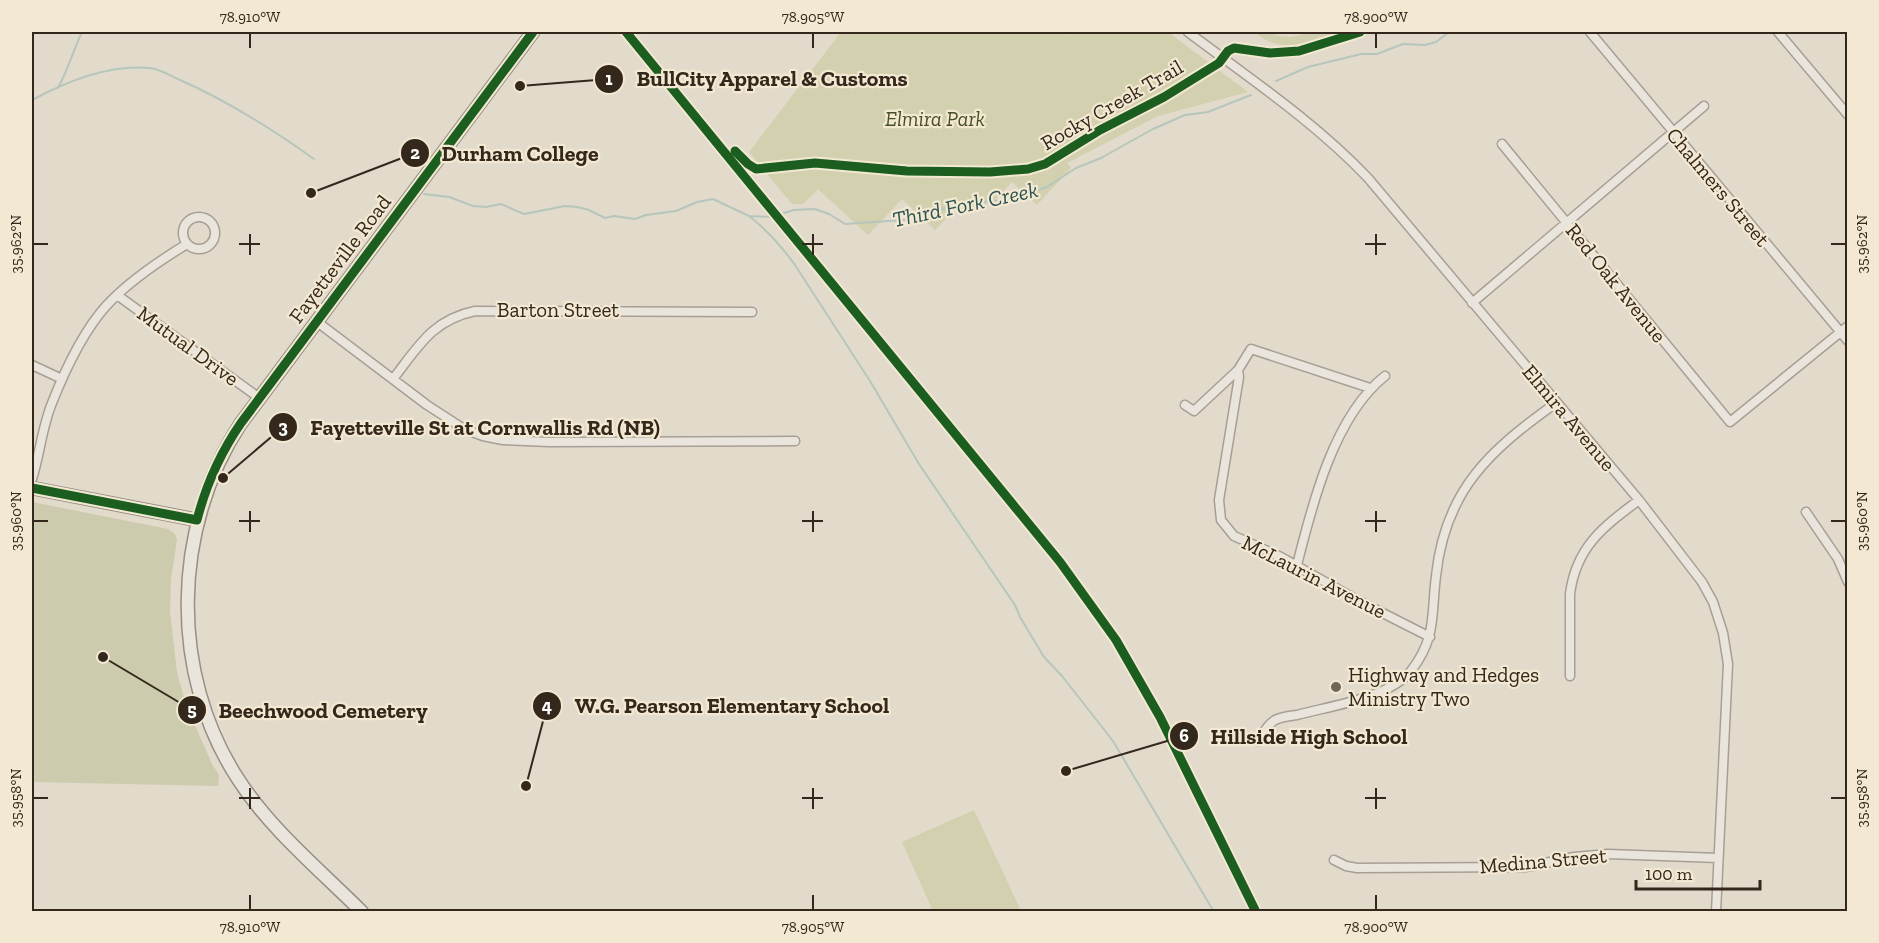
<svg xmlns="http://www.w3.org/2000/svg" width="1879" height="943" viewBox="0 0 1879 943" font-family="'Zilla Slab',serif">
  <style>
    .green { fill: #d2d0ae }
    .cemetery { fill: #cccbad }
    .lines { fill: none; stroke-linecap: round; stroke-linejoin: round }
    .stream { stroke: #b7c6bc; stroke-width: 2 }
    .street-casing { stroke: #a79f95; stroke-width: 11 }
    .secondary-casing { stroke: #978f84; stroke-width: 15 }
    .street { stroke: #eae5dc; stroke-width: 8 }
    .secondary { stroke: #eae5dc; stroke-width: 12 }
    .cycleway-casing { stroke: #f3e8d1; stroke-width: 13 }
    .cycleway { stroke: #1b5e20; stroke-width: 9 }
    .ticks { fill: none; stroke: #34281d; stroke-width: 2 }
    .poi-dot { fill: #71665a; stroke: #f3e8d1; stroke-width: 2 }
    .labels { text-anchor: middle; stroke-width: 4.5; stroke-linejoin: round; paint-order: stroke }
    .street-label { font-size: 21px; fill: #34281d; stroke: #f3e8d1 }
    .park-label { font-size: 21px; font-style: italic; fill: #465025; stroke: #f3e8d1 }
    .poi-label { font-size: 21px; fill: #34281d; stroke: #f3e8d1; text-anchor: start }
    .water-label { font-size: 22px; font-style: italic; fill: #2d5350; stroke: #f3e8d1 }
    .leader { fill: none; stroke: #34281d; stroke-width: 2 }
    .callout-dot { fill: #34281d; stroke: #f3e8d1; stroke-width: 2 }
    .mark-label { font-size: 18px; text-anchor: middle; font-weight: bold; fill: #fff }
    .callout-label { font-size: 22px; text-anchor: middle; font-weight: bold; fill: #34281d; stroke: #f3e8d1; stroke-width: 4.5; stroke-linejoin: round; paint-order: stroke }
    .neatline { fill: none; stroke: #34281d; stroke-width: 2 }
    .ticks-label { font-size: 15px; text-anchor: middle; fill: #34281d }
  </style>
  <rect width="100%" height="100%" fill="#e2dacb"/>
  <path class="green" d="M 841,32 L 1062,32 L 1067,35 L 1070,32 L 1168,32 L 1248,92 L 1158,116 L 1067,163 L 1071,168 L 1037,205 L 1012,182 L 995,200 L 970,210 L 961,203 L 935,230 L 902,199 L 868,235 L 818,189 L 803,204 L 792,204 L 749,152 Z
    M 1254,32 L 1268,32 L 1279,36 L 1291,37 L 1313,32 L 1341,32 C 1309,42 1283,56 1254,32 Z
    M 974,810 L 1021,911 L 933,911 L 902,842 Z"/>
  <path class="cemetery" d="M 32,502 L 168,529 L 175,534 L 177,540 L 171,579 L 170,612 L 177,672 L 186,705 L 212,764 L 219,775 L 218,786 L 32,782 Z"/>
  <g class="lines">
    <path class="stream" d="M 1276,81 L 1308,67 L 1361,54 L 1377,54 L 1403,44 L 1425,45 L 1436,42 L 1449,32
      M 58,88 C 68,70 73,51 82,32
      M 32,100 C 65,82 110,64 150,68 C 160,69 171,76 180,80 C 228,101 272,129 314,159
      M 424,194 L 449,197 L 473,206 L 486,207 L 501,204 L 524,214 L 565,206 L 577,207 L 589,210 L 605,218 L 614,216 L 635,219 L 646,215 L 676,211 L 697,202 L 713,199 L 749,216 L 771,217 L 794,210 L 815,209 L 829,214 L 845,224 L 918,219 L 955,204 L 1005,200 L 1047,187 L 1076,168 L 1101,158 L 1153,129 L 1185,115 L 1208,112 L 1251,95
      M 749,216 C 767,230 782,247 795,265 L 870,381 L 919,464 L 1015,605 L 1020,617 L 1044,657 L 1062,676 L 1113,741 L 1214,912"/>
    <defs>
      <path id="street" d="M 1188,32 C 1249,78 1315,122 1368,178 L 1639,500 L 1702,582 L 1713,602 L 1723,633 L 1728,664 L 1716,912
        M 1590,32 L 1848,341
        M 1778,32 L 1848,115
        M 1502,144 L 1730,422 L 1848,326
        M183 233a16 16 0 1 1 32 0a16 16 0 1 1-32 0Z
        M 117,295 L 258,397
        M 1472,303 L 1704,106
        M 316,321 L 427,405 L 464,429 L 483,436 L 503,440 L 549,442 L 795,441
        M 32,365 L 62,379
        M 1238,370 L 1251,349 L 1370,388
        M 393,379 C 418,347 432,320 475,311 L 752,312
        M 1185,405 L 1194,411 L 1238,370 L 1239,377 L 1219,500 L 1221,520 L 1234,536 L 1281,557 L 1359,601 L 1430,637
        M 32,479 C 40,454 42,427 52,403 C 65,370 82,333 106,306 C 128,282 159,261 187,244
        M 1806,512 L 1838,559 L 1848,582
        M 1297,565 C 1312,505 1334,416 1385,376
        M 1570,676 L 1570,594 C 1576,547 1603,527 1639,500
        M 1258,741 C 1262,734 1268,724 1275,720 C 1281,717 1290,716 1297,715 C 1330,706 1389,698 1411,671 C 1437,637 1431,615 1436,576 C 1445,490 1490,450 1556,403
        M 1334,860 L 1346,866 L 1357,868 L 1526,867 L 1574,857 L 1608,854 L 1718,858"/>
      <path id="secondary" d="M 32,488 L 197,520
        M 362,912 C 319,869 271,830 238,779 C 169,673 172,528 241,423 L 533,32"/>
    </defs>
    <use href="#street" class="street-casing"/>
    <use href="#secondary" class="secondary-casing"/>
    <use href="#street" class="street"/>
    <use href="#secondary" class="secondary"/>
    <defs>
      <path id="cycleway" d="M 626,32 L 1060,562 L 1116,640 L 1160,717 L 1256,912
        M 735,151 L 748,164 L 756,169 L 815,163 L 907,171 L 990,172 L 1028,169 L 1045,164 L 1100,130 L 1164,97 L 1219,63 L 1228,51 L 1234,48 L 1270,53 L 1299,51 L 1360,32
        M 32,488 L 197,520 C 206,485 221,452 241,423 L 533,32"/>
    </defs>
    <use href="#cycleway" class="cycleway-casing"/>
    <use href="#cycleway" class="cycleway"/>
  </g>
  <path class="ticks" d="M 250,33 L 250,48M 813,33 L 813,48M 1376,33 L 1376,48M 250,234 L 250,255M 813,234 L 813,255M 1376,234 L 1376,255M 33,244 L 48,244M 239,244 L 260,244M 802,244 L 823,244M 1365,244 L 1386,244M 1831,244 L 1846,244M 250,511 L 250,532M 813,511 L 813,532M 1376,511 L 1376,532M 33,521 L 48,521M 239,521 L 260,521M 802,521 L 823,521M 1365,521 L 1386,521M 1831,521 L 1846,521M 250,788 L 250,809M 813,788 L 813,809M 1376,788 L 1376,809M 33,798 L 48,798M 239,798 L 260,798M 802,798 L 823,798M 1365,798 L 1386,798M 1831,798 L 1846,798M 250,895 L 250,910M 813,895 L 813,910M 1376,895 L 1376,910"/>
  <circle class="poi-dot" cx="1336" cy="687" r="6"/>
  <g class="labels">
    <g class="street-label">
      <text transform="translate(1112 105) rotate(-30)" y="7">Rocky Creek Trail</text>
      <text transform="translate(1718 187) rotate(50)" y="7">Chalmers Street</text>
      <text transform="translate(340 259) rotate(-53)" y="7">Fayetteville Road</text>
      <text transform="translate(1616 283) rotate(51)" y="7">Red Oak Avenue</text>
      <text x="558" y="317">Barton Street</text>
      <text transform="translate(188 346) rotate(36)" y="7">Mutual Drive</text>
      <text transform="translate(1569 418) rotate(50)" y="7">Elmira Avenue</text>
      <text transform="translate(1314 577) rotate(27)" y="7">McLaurin Avenue</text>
      <text transform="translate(1543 861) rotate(-5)" y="7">Medina Street</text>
    </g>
    <g class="park-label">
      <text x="935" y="126">Elmira Park</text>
    </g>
    <g class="poi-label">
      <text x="1348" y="682">Highway and Hedges<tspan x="1348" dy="24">Ministry Two</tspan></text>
    </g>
    <g class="water-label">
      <text transform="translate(965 204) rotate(-12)" y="8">Third Fork Creek</text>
    </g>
  </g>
  <path class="leader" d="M520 86L609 79M311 193L415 153M223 478L283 427M526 786L547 706M103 657L192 710M1066 771L1184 736"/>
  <g class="callout-dot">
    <circle cx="520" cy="86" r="6"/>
    <circle cx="311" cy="193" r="6"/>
    <circle cx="223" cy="478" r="6"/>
    <circle cx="526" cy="786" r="6"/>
    <circle cx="103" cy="657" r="6"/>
    <circle cx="1066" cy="771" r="6"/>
    <circle cx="609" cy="79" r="15"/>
    <circle cx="415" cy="153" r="15"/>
    <circle cx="283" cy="427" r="15"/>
    <circle cx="547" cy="706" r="15"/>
    <circle cx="192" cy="710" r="15"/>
    <circle cx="1184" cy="736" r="15"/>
  </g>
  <g class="mark-label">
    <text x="609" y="85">1</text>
    <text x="415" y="159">2</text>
    <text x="283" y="433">3</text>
    <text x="547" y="712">4</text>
    <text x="192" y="716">5</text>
    <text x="1184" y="742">6</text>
  </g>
  <g class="callout-label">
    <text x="772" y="86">BullCity Apparel &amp; Customs</text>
    <text x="520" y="161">Durham College</text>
    <text x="485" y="435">Fayetteville St at Cornwallis Rd (NB)</text>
    <text x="732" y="713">W.G. Pearson Elementary School</text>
    <text x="323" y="718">Beechwood Cemetery</text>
    <text x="1309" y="744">Hillside High School</text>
  </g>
  <rect width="1879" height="943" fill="none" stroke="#f3e8d1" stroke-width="66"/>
  <path d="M1636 880v9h124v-9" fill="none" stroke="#34281d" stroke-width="3"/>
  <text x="1645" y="880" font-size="18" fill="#34281d" stroke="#f3e8d1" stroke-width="4.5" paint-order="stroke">100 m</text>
  <rect x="33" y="33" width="1813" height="877" class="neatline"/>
  <g class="ticks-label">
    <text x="250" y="22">78.910°W</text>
    <text x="813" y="22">78.905°W</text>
    <text x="1376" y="22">78.900°W</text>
    <text transform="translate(16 244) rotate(-90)" y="5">35.962°N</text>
    <text transform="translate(1862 244) rotate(-90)" y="5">35.962°N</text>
    <text transform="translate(16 521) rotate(-90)" y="5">35.960°N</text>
    <text transform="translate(1862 521) rotate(-90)" y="5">35.960°N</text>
    <text transform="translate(16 798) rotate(-90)" y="5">35.958°N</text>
    <text transform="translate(1862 798) rotate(-90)" y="5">35.958°N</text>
    <text x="250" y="932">78.910°W</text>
    <text x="813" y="932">78.905°W</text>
    <text x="1376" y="932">78.900°W</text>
  </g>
</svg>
